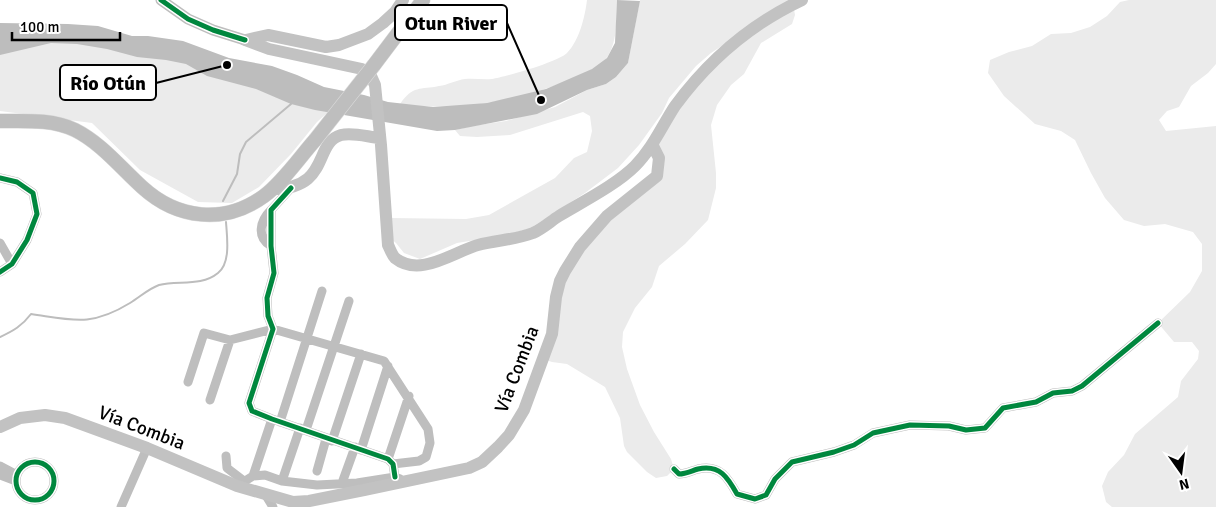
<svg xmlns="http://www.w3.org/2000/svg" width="1216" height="507" viewBox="0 0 1216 507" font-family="Signika,sans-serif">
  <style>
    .green { fill: #ebebeb }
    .water { fill: #bdbdbd }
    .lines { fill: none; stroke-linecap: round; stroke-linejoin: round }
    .stream { stroke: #bdbdbd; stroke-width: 2 }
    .trunk-casing { stroke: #dbdbdb; stroke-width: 15 }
    .minor { stroke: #bebebe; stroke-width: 9 }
    .tertiary { stroke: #bebebe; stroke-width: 11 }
    .secondary { stroke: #c2c2c2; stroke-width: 12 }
    .trunk { stroke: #bebebe; stroke-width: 14 }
    .trunk-bridge-casing { stroke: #dbdbdb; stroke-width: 15; stroke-linecap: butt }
    .trunk-bridge { stroke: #bebebe; stroke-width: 14 }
    .cycleway-casing { stroke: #fff; stroke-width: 8 }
    .cycleway { stroke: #00873e; stroke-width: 5 }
    .labels { text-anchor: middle; stroke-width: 4; stroke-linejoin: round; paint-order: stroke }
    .street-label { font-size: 19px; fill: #000; stroke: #fff }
    .leader { fill: none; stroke: #000; stroke-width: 2 }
    .callout-dot { fill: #000; stroke: #fff; stroke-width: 2 }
    .callout { fill: #fff; stroke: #000; stroke-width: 2 }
    .callout-label { font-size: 20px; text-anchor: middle; font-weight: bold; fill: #000 }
  </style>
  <rect width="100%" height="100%" fill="#fff"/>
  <path class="green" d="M 587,0 L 617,0 C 616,19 618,39 608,56 C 603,65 589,71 580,75 C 525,101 460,112 400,104 C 413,85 420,90 439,86 C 448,85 456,80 465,79 C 474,78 483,80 492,79 C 505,77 558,62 567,53 C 579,41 585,17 587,0 Z
    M 640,0 L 791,0 L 711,53 L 696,66 L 669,98 L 662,113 L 639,145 L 618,168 L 585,193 L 529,229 L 500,236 L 457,243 L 420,259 L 404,253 L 396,243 L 390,238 L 390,218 L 466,219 L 489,215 L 555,178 L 574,158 L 587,152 L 592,131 L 590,116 L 583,112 L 510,135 L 477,137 L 460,136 L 455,130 L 472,126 L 506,121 L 555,107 L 587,90 L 606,84 L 616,77 L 628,63 Z
    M 1129,0 L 1216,0 L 1216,64 L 1208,73 L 1191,86 L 1179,107 L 1167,111 L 1159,120 L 1166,131 L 1216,126 L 1216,507 L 1112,507 L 1106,502 L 1102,486 L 1108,472 L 1124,455 L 1135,434 L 1178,397 L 1181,381 L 1198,359 L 1199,351 L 1192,342 L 1174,342 L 1158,323 L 1190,292 L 1202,271 L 1202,244 L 1193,232 L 1165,224 L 1144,226 L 1124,220 L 1105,198 L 1091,173 L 1075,140 L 1061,131 L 1035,124 L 1004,96 L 988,73 L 990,60 L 1009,52 L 1032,46 L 1051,34 L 1071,33 L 1090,27 L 1107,16 L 1120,2 Z
    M 793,4 L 795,15 L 792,24 L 761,43 L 744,74 L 731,85 L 717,105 L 711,125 L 716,173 L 716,188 L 708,220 L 685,244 L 659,266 L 652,287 L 635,308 L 623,332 L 622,347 L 627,369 L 640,405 L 654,432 L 671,459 L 674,469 L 667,476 L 656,478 L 647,472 L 627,452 L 624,446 L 620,418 L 605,387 L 567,364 L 552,362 L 543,359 L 556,297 L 580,247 L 657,176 L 652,144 L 698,77 Z
    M 74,36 L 160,51 L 339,102 L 317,122 L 291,154 L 259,187 L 232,203 L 198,202 L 140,170 L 92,123 L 0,111 L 0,40 Z"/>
  <path class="water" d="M 617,0 L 640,1 L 628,63 L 616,77 L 606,84 L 587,90 L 537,114 L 455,130 L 437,131 L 315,110 L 291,104 L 256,89 L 207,76 L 186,64 L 166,60 L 137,57 L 107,49 L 77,44 L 51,43 L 0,55 L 0,23 L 68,24 L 98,26 L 132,36 L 148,36 L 183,41 L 229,58 L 272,66 L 297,75 L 324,87 L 364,95 L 388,102 L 433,107 L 487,103 L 546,89 L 592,69 L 607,58 L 615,43 Z"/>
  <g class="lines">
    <path class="stream" d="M 223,201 L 237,174 L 240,154 L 246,142 L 291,104 L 291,102
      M 0,337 C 13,331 22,326 31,314 C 73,320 91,327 130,303 C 140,297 148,289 159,285 C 178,280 201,287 218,273 C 231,263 227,237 226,222"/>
    <defs>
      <path id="trunk" d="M 374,65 L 423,0
        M 0,121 C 25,121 52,119 75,130 C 101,143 121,168 142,187 C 177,219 224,225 264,196 C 282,183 300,157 315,140"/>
    </defs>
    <use href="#trunk" class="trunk-casing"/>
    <path class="minor" d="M 0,178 L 17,182 L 33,193 L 37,214 L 27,240 L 12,264 L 0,272
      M 291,188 L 271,210 L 271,246 L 274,273 L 267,298 L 268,316 L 273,329 L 249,403 L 252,411 L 272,419 L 388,459 L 393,464 L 395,477
      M 271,210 C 260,221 256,237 271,246
      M 0,243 L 12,264
      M 188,382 L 204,333 L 230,340 L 273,329 L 384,361 L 428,429 L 430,443 L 426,457 L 419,461 L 393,464
      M 210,400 L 230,340
      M 280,422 L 322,291
      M 306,430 L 349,301
      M 332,441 L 361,354
      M 361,450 L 388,366
      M 226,456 L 227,468 L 244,481
      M 388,459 L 409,396
      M16 481a19 19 0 1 1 38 0a19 19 0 1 1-38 0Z
      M 0,466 L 17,475
      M 674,469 L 679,474 C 686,474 691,471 698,469 C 720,464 728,478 737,494 L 755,499 L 766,495 L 775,479 L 792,462 L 834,452 L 854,445 L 873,433 L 910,425 L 949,426 L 966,430 L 985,428 L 1003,408 L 1036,402 L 1053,393 L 1072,391 L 1082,386 L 1158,323
      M 317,471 L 326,439
      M 0,475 L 16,481
      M 253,476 L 272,419
      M 282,481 L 300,428
      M 342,483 L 355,447
      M 237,486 L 253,476 L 265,475 L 282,481 L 317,485 L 357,483 L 395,477 L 400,479
      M 265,494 L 273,507
      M 121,507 L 147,448"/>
    <path class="tertiary" d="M 161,0 L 188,19 L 213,30 L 245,40"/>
    <path class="secondary" d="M 245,40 L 269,49 L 362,69 L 371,76 L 375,85 L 381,145 L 388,245 C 390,249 392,255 395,258 C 420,278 453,252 478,245 C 496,240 515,240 533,233 C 542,229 551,221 559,216 C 582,202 616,185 635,166 C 652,149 662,126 675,106 C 708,61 751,24 802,0
      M 246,40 L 268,35 L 326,47 L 339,45 L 368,34 L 383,23 L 395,12 L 403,0
      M 272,189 C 331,189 313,143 341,135 C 353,132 368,137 380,138
      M 0,427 L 20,418 L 45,415 L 65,418 L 147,448 L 237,486 L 293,502 L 309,501 L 364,490 L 469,468 L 482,462 L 498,447 L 509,435 L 524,410 L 552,334 L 556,297 L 560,281 L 565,271 L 580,247 L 607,216 L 657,176 L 659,158 L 652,144"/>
    <use href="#trunk" class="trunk"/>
    <defs>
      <path id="trunk-bridge" d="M 315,140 L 374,65"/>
    </defs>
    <use href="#trunk-bridge" class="trunk-bridge-casing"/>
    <use href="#trunk-bridge" class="trunk-bridge"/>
    <defs>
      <path id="cycleway" d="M 161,0 L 188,19 L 213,30 L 245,40
        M 0,178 L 17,182 L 33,193 L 37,214 L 27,240 L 12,264 L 0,272
        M 291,188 L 271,210 L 271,246 L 274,273 L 267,298 L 268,316 L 273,329 L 249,403 L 252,411 L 272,419 L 388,459 L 393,464 L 395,477
        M16 481a19 19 0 1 1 38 0a19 19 0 1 1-38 0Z
        M 674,469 L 679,474 C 686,474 691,471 698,469 C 720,464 728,478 737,494 L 755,499 L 766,495 L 775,479 L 792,462 L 834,452 L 854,445 L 873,433 L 910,425 L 949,426 L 966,430 L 985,428 L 1003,408 L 1036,402 L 1053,393 L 1072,391 L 1082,386 L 1158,323"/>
    </defs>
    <use href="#cycleway" class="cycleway-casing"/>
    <use href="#cycleway" class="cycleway"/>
  </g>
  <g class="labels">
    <g class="street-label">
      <text transform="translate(516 369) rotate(-69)" y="7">Vía Combia</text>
      <text transform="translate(142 427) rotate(21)" y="7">Vía Combia</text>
    </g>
  </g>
  <path class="leader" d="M541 100L507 23M227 65L156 83"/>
  <g class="callout-dot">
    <circle cx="541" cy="100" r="5"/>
    <circle cx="227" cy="65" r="5"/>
  </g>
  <g class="callout">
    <rect x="395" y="5" width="112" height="35" rx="5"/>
    <rect x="60" y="65" width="96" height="35" rx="5"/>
  </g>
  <g class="callout-label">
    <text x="451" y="30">Otun River</text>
    <text x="108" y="90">Río Otún</text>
  </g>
  <g transform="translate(1181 472) rotate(166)" stroke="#ffffff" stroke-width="4" paint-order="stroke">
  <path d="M0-4L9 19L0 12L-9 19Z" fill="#000000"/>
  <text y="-8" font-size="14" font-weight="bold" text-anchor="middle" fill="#000000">N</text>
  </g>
  <path d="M12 32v8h108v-8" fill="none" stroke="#000000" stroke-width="2.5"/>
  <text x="20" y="32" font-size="15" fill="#000000" stroke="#ffffff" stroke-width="4" paint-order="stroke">100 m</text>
</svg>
